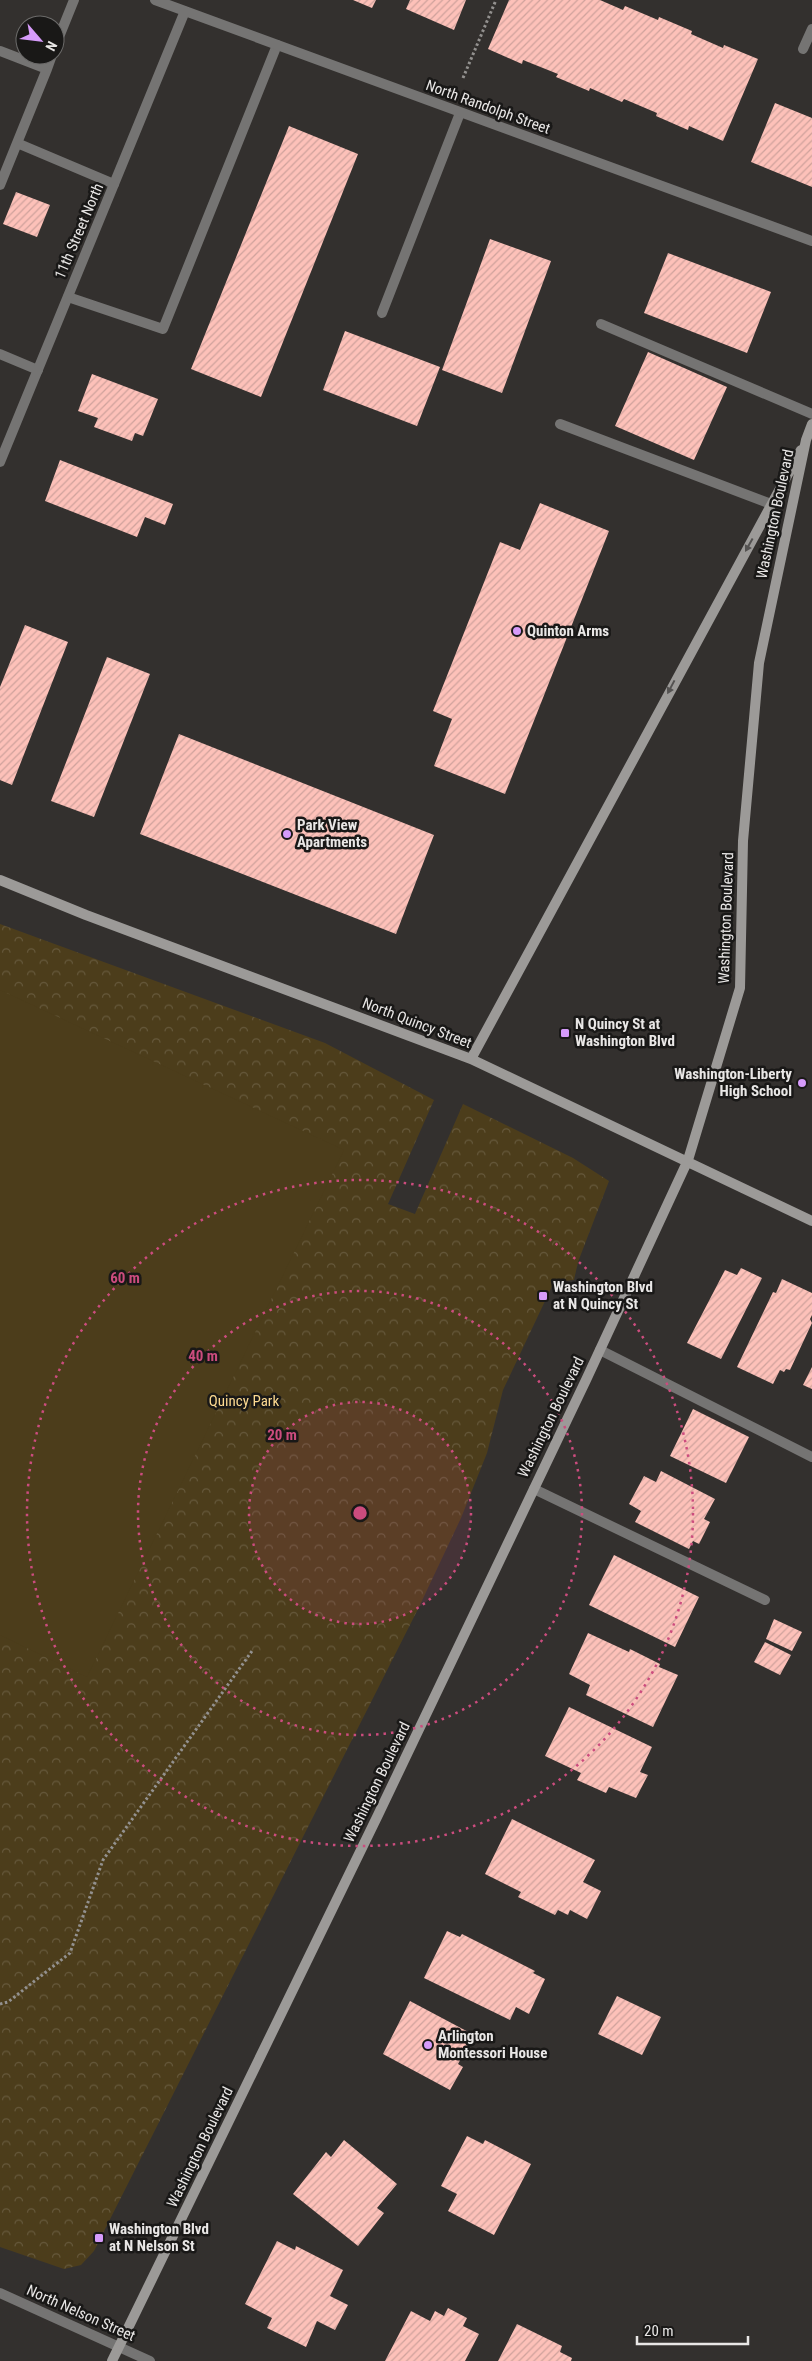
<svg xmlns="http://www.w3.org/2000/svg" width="812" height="2361" viewBox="0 0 812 2361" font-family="'Roboto Condensed',sans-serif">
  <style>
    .park { fill: url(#park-crowns) }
    .garden { fill: #4c3d1b }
    .building { fill: url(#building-hatch) }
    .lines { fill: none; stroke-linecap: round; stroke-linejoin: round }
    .path { stroke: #93918f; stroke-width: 3; stroke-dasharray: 2.5 2.5; stroke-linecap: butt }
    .service { stroke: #757473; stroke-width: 10 }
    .minor { stroke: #757473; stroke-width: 10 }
    .secondary { stroke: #9c9a98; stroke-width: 10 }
    .oneway { fill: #545251 }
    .ring { fill: none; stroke: #cc4c7e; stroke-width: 2.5; stroke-dasharray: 2.5 5 }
    .poi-dot { fill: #d69bfa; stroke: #191817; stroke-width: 2 }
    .labels { text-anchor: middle; stroke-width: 5; stroke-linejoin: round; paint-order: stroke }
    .street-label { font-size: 15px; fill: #e9e7e6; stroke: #191817 }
    .poi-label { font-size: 15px; font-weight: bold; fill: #e9e7e6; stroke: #191817; text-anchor: start }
    .park-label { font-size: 15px; fill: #fdda91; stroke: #191817 }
    .centre { fill: #cc4c7e; stroke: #191817; stroke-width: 2.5 }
    .ring-label { font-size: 15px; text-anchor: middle; font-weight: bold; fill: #cc4c7e; stroke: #191817; stroke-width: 5; stroke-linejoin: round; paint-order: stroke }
  </style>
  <defs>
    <pattern id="park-crowns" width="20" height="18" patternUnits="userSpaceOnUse" patternTransform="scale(1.25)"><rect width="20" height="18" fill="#4c3d1b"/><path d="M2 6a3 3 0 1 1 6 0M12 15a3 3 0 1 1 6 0" fill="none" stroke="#66593c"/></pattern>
    <pattern id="building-hatch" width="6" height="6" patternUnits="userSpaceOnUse" patternTransform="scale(1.25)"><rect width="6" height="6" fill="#fdc1b9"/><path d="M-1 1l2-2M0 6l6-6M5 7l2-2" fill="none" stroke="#cfa29c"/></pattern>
  </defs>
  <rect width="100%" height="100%" fill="#33302e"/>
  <path class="park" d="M 0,924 L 325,1043 L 434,1100 L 388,1204 L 415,1214 L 463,1104 L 573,1158 L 609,1181 L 578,1262 L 574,1280 L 554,1282 L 503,1390 L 487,1453 L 461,1518 L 419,1607 L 94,2251 L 81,2265 L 64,2269 L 0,2247 Z"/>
  <path class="garden" d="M 0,990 L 344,1150 L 87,1677 L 0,1635 Z"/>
  <path class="building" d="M 353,0 L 376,0 L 372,8 Z
    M 410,0 L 466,0 L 454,30 L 406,9 Z
    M 509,0 L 600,0 L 623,10 L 625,6 L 658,20 L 659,17 L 692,31 L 691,34 L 723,48 L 724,45 L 758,59 L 723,141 L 689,126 L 688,130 L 656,116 L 657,113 L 624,99 L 622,102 L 590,88 L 589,91 L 556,77 L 558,74 L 523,60 L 522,64 L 488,49 Z
    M 775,103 L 812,118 L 812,187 L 751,162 Z
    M 289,126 L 358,154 L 261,397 L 191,369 Z
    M 16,192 L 50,205 L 37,237 L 3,224 Z
    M 490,239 L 551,261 L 502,393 L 442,370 Z
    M 668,253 L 771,292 L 747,353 L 644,313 Z
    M 345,331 L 440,367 L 417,426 L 323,390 Z
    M 648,352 L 727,387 L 694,460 L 615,426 Z
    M 92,374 L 158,399 L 143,436 L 135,433 L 132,441 L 94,427 L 98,418 L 78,411 Z
    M 60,460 L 173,504 L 165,525 L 145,517 L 137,537 L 45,501 Z
    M 540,503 L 609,531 L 505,794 L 434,766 L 452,719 L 433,711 L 500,542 L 520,550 Z
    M 25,625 L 68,642 L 12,785 L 0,780 L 0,687 Z
    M 107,657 L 150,674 L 94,817 L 51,801 Z
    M 179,734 L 434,835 L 396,934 L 140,834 Z
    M 741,1268 L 762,1278 L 721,1359 L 687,1343 L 725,1270 L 737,1275 Z
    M 782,1279 L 812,1293 L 812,1315 L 810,1319 L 812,1323 L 790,1370 L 786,1369 L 784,1372 L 780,1370 L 773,1384 L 737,1367 L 773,1292 L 776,1293 Z
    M 812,1367 L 812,1389 L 803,1385 Z
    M 693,1409 L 749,1437 L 726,1483 L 670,1456 Z
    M 661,1471 L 715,1499 L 704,1519 L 710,1522 L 699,1544 L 693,1541 L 689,1549 L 635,1522 L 641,1511 L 629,1504 L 644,1476 L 656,1482 Z
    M 614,1555 L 699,1597 L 675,1647 L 589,1605 Z
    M 774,1619 L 802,1632 L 792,1651 L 766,1639 Z
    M 588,1633 L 629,1652 L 630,1649 L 660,1664 L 659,1667 L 678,1675 L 653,1727 L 586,1695 L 590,1685 L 569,1674 Z
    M 765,1642 L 791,1655 L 780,1675 L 754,1662 Z
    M 569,1707 L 652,1747 L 640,1772 L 648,1775 L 636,1798 L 609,1787 L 606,1793 L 577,1780 L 581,1773 L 545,1756 Z
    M 512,1819 L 595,1860 L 583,1882 L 601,1891 L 587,1919 L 570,1910 L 568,1915 L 558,1910 L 555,1915 L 518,1897 L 521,1892 L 485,1874 Z
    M 447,1931 L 460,1937 L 462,1934 L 535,1971 L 533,1973 L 545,1979 L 529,2014 L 516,2007 L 510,2020 L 424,1978 Z
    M 617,1996 L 661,2017 L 642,2055 L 598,2034 Z
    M 410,2001 L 474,2035 L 458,2064 L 463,2067 L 450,2090 L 383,2054 Z
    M 467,2136 L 483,2144 L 485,2140 L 531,2164 L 494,2235 L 448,2211 L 457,2194 L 441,2186 Z
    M 344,2140 L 397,2184 L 377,2208 L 384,2213 L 358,2246 L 293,2194 L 326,2152 L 331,2157 Z
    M 277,2241 L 295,2250 L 296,2246 L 343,2270 L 330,2296 L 348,2305 L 335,2330 L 317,2321 L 306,2347 L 267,2328 L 272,2318 L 245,2304 Z
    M 448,2308 L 467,2318 L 463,2326 L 479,2334 L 465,2361 L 385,2361 L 411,2311 L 430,2321 L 435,2311 L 444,2316 Z
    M 517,2324 L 562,2346 L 560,2352 L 572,2358 L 571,2361 L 498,2361 Z"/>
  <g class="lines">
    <path class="path" d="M 463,78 L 496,0
      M 0,2004 L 8,2002 L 70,1953 L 103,1860 L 252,1651"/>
    <path class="service" d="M 55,47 L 74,0
      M 803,49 L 812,29
      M 0,51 L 47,69 L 0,185
      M 47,69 L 52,55
      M 17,143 L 114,184
      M 68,297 L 163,329 L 277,45
      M 382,313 L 460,113
      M 601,324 L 812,414
      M 0,354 L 38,370
      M 560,424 L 771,504
      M 600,1350 L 812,1457
      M 534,1489 L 765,1600"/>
    <path class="minor" d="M 155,0 L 812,241
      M 0,462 L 185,11
      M 0,2293 L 150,2361"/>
    <path class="secondary" d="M 0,880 L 86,915 L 471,1059 L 812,1221
      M 471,1059 L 801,450
      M 112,2361 L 378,1815 L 586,1380 L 688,1160 L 740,988 L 743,841 L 759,663 L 806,440 L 812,424"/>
  </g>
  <defs><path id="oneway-solid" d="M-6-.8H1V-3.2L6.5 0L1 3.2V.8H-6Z" transform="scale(1.25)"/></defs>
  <g class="oneway">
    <use href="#oneway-solid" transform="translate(749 545) rotate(119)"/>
    <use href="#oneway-solid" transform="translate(671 687) rotate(118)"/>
  </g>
  <circle cx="360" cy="1513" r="111" fill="#cc4c7e" fill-opacity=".12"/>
  <g class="ring">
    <circle cx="360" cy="1513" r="111"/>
    <circle cx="360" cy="1513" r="222"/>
    <circle cx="360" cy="1513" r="333"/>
  </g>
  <g class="poi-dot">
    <circle cx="517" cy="631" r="5"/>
    <circle cx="287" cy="834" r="5"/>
    <rect x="560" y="1028" width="10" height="10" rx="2.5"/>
    <circle cx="802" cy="1083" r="5"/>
    <rect x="538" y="1291" width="10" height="10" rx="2.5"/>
    <circle cx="428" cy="2045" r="5"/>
    <rect x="94" y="2233" width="10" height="10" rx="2.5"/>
  </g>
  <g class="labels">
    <g class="street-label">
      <text transform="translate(488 107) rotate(20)" y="5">North Randolph Street</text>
      <text transform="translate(79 231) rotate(-67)" y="5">11th Street North</text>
      <text transform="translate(775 514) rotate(-78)" y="5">Washington Boulevard</text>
      <text transform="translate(726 918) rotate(-88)" y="5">Washington Boulevard</text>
      <text transform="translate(417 1023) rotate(21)" y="5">North Quincy Street</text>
      <text transform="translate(551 1417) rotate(-64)" y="5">Washington Boulevard</text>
      <text transform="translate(377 1782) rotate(-64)" y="5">Washington Boulevard</text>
      <text transform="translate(200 2147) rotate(-64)" y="5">Washington Boulevard</text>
      <text transform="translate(81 2313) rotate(24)" y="5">North Nelson Street</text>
    </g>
    <g class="poi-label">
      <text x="527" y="636">Quinton Arms</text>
      <text x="297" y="830">Park View<tspan x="297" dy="17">Apartments</tspan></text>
      <text x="575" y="1029">N Quincy St at<tspan x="575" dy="17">Washington Blvd</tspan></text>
      <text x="792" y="1079" text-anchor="end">Washington-Liberty<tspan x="792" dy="17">High School</tspan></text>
      <text x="553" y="1292">Washington Blvd<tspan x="553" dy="17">at N Quincy St</tspan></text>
      <text x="438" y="2041">Arlington<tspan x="438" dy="17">Montessori House</tspan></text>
      <text x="109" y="2234">Washington Blvd<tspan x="109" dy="17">at N Nelson St</tspan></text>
    </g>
    <g class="park-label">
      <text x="244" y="1406">Quincy Park</text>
    </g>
  </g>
  <circle cx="360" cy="1513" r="8" class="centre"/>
  <g class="ring-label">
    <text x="125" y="1283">60 m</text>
    <text x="203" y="1361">40 m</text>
    <text x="282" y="1440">20 m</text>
  </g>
  <g transform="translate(40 40) rotate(118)"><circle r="24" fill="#191817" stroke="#6c6b6a"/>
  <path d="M0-4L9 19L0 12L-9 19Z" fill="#d69bfa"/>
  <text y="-8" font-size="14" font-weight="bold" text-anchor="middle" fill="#e9e7e6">N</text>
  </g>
  <path d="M637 2336v8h111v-8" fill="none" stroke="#e9e7e6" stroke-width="2.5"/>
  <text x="644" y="2336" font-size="15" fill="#e9e7e6" stroke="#191817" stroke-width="4" paint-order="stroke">20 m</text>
</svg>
